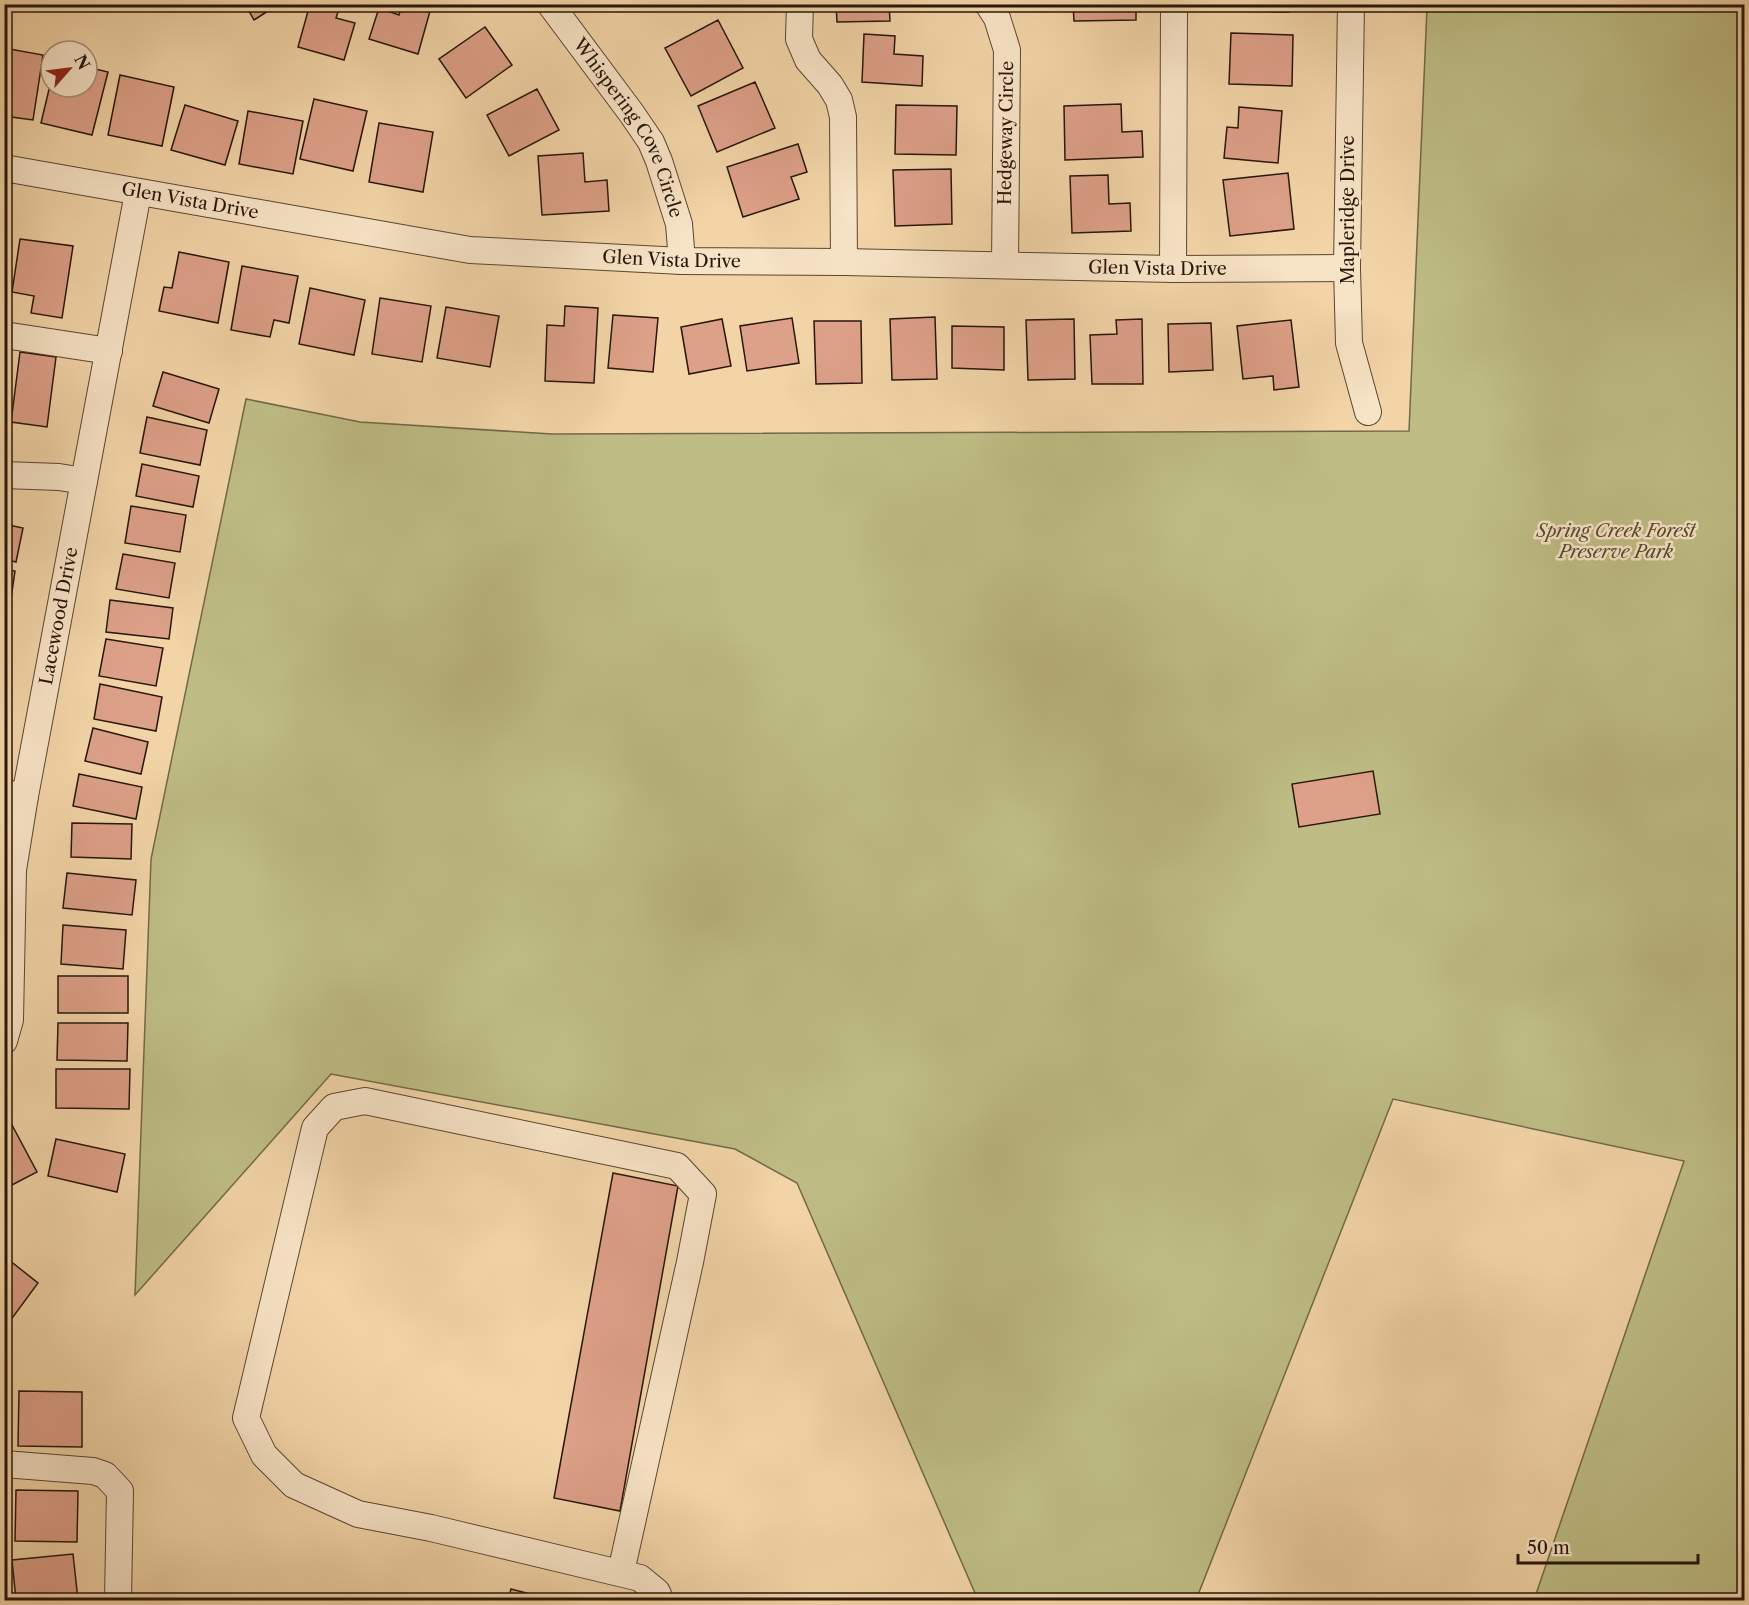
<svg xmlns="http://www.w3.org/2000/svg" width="1749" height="1605" viewBox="0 0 1749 1605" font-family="'Libre Caslon Text',serif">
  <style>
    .green { fill: #bebc84; stroke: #726948; stroke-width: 1.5 }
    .building { fill: #dda088; stroke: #27160b; stroke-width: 1.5 }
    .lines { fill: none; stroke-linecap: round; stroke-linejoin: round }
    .minor-casing { stroke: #5a4632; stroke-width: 28 }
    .minor { stroke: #f7e3c6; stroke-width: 26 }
    .labels { text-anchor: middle; stroke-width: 5; stroke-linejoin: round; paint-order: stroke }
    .street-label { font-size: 18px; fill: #27160b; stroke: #f7e3c6 }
    .park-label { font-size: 18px; font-style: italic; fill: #54482f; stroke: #f7e3c6 }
  </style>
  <rect width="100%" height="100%" fill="#f2d4a7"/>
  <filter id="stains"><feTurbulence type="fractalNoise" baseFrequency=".00333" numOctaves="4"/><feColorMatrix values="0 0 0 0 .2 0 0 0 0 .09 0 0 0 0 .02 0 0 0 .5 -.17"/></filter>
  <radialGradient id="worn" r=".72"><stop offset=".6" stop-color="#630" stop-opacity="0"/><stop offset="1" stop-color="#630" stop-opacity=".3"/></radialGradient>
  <path class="green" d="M 1433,4 L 1744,5 L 1744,1600 L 1534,1600 L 1684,1161 L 1393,1099 L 1196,1600 L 978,1600 L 797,1183 L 735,1149 L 331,1074 L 135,1295 L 151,859 L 246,399 L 360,422 L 552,434 L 1409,431 L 1427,8 Z"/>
  <path class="building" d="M 245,4 L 279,4 L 254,20 Z
    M 310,4 L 340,6 L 336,18 L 355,23 L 344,60 L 298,47 Z
    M 402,4 L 432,4 L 418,54 L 369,39 L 379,8 L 399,15 Z
    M 836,4 L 889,4 L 890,21 L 837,22 Z
    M 1073,4 L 1136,4 L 1136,20 L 1074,21 Z
    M 1229,4 L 1289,4 L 1289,12 L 1229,11 Z
    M 718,20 L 743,68 L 691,96 L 665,48 Z
    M 485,27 L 512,65 L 466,98 L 439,59 Z
    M 1231,33 L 1293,35 L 1292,86 L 1229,84 Z
    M 864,34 L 895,36 L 894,54 L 923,56 L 922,86 L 862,82 Z
    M 4,48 L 43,55 L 33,120 L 4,116 Z
    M 87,67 L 108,72 L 92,135 L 41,123 L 51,81 L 51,87 L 87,87 Z
    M 120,75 L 174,87 L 162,146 L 108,135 Z
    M 755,82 L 775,128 L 717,152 L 698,106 Z
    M 537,89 L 559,130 L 509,156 L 487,115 Z
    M 314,99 L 367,111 L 353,171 L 300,159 Z
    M 1121,104 L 1122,132 L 1142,131 L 1143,157 L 1065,160 L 1064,106 Z
    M 185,105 L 238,121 L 225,165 L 171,150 Z
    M 896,105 L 957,106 L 956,155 L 895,154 Z
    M 1239,107 L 1282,111 L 1278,163 L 1224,158 L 1227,127 L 1238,128 Z
    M 248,111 L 303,121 L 293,174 L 239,164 Z
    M 379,123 L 433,132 L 423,192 L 369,182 Z
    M 798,144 L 807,172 L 791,177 L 799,199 L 743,217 L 727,167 Z
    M 583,153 L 585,182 L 607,180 L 609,211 L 542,215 L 538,156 Z
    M 951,169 L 952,224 L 895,226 L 893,170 Z
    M 1288,173 L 1294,229 L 1230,236 L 1223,180 Z
    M 1108,175 L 1109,204 L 1130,203 L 1131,231 L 1072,233 L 1070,176 Z
    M 20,239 L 73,246 L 62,318 L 31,313 L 34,296 L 12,292 Z
    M 179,252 L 229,262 L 218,323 L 159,311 L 164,287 L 172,288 Z
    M 242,266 L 298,276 L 289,323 L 274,320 L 270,337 L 231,330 Z
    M 310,288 L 365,300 L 354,355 L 299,344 Z
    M 380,298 L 431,306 L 422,362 L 372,354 Z
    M 565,306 L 598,308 L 594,383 L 545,381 L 547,325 L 564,326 Z
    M 446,307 L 499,316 L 490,367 L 437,358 Z
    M 613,315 L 658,318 L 653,372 L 608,368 Z
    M 935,317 L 937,379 L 892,380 L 890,319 Z
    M 792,318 L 799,363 L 747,371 L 740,326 Z
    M 722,319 L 731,366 L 689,374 L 681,327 Z
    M 1074,319 L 1075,379 L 1028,380 L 1026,320 Z
    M 1142,319 L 1143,384 L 1092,384 L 1090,335 L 1117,334 L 1116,320 Z
    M 1291,320 L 1299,387 L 1274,390 L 1273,376 L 1243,379 L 1237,326 Z
    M 814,321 L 861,321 L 862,383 L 816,384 Z
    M 1211,323 L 1213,370 L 1169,372 L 1168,324 Z
    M 952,326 L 1004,327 L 1004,370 L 952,368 Z
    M 20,352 L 56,357 L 47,427 L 11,422 Z
    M 163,372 L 219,389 L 209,423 L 153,406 Z
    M 147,417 L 207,430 L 200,465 L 140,453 Z
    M 142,464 L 199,476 L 193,507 L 136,496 Z
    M 131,506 L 186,515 L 180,552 L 125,543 Z
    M 4,524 L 23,528 L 16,562 L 4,559 Z
    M 123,554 L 175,563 L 169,598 L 116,589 Z
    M 4,569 L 15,571 L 10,606 L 4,605 Z
    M 110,600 L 173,608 L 169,639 L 106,632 Z
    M 106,639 L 163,648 L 156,686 L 99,676 Z
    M 100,684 L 162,697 L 156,731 L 94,719 Z
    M 93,728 L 148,742 L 141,774 L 85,761 Z
    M 1373,771 L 1380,814 L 1299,827 L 1292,784 Z
    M 79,774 L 142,787 L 136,819 L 73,806 Z
    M 72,823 L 132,824 L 131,859 L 71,857 Z
    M 67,873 L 136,880 L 132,915 L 63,908 Z
    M 63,925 L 126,930 L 123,969 L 61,964 Z
    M 58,976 L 128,976 L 128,1013 L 58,1013 Z
    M 58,1023 L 128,1023 L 127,1061 L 57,1060 Z
    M 56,1069 L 130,1069 L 129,1109 L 56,1108 Z
    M 4,1110 L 37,1172 L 6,1188 L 4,1186 Z
    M 56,1139 L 125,1154 L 117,1192 L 48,1176 Z
    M 613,1173 L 678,1186 L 620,1511 L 554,1498 Z
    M 4,1256 L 38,1283 L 10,1321 L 4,1317 Z
    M 19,1391 L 82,1392 L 82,1447 L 18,1446 Z
    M 16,1490 L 78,1491 L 77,1542 L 15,1541 Z
    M 73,1554 L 78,1600 L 16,1600 L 12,1560 Z
    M 511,1589 L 553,1600 L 508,1600 Z"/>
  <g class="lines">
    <defs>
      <g id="minor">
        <path id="s1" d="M 550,4 L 632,114 L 651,142 L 659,161 L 679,224 L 682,261"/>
        <path d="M 800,4 L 799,39 L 808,60 L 830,85 L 839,100 L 843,117 L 844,262"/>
        <path d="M 988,4 L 997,18 L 1007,50 L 1005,265"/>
        <path d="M 1351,4 L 1347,268 L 1349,343 L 1368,412"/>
        <path id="s2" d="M 4,168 L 470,250 L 682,261 L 844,262 L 1173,269 L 1347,268"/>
        <path d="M 1173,269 L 1174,4"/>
        <path d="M 4,335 L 109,351"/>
        <path d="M 4,475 L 59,477 L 84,481"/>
        <path d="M 4,793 L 25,796"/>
        <path id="s3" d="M 4,1041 L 10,1020 L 13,870 L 25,796 L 138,193"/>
        <path d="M 4,1464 L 93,1471 L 105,1475 L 120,1491 L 118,1600"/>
        <path d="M 621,1572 L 690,1262 L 703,1194 L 677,1166 L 365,1101 L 334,1107 L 315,1128 L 246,1418 L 264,1455 L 294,1485 L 358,1514 L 431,1528 L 640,1578 L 657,1592 L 660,1600"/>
      </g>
    </defs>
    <use href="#minor" class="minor-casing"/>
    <use href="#minor" class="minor"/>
  </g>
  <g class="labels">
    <g class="street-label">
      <text dy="6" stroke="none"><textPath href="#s1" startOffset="148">Whispering Cove Circle</textPath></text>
      <text transform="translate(1006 133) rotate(-89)" y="6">Hedgeway Circle</text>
      <text dy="6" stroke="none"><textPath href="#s2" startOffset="189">Glen Vista Drive</textPath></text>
      <text transform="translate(1348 210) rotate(-90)" y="6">Mapleridge Drive</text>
      <text dy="6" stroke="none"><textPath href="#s2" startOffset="675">Glen Vista Drive</textPath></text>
      <text dy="6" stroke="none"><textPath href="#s2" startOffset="1161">Glen Vista Drive</textPath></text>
      <text dy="6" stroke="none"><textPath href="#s3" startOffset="430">Lacewood Drive</textPath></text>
    </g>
    <g class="park-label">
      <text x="1616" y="537">Spring Creek Forest<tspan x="1616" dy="21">Preserve Park</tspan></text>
    </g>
  </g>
  <rect width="1749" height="1605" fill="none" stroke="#f2d4a7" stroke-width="24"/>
  <rect x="6" y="6" width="1737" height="1593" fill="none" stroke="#27160b" stroke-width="3"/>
  <rect x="12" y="12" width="1725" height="1581" fill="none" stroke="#27160b" stroke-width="1.5"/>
  <g transform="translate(69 69) rotate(62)"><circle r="28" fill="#f7e3c6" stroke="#a4917b" stroke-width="1.5"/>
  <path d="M0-4.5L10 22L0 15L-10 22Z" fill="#8f2418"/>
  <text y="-9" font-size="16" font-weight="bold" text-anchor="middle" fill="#27160b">N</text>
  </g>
  <path d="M1518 1554v9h180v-9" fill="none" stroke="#27160b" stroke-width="3"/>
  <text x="1527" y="1554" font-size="18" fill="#27160b" stroke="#f7e3c6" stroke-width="4.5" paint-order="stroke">50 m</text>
  <rect width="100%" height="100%" filter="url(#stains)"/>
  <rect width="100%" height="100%" fill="url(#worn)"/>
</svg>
